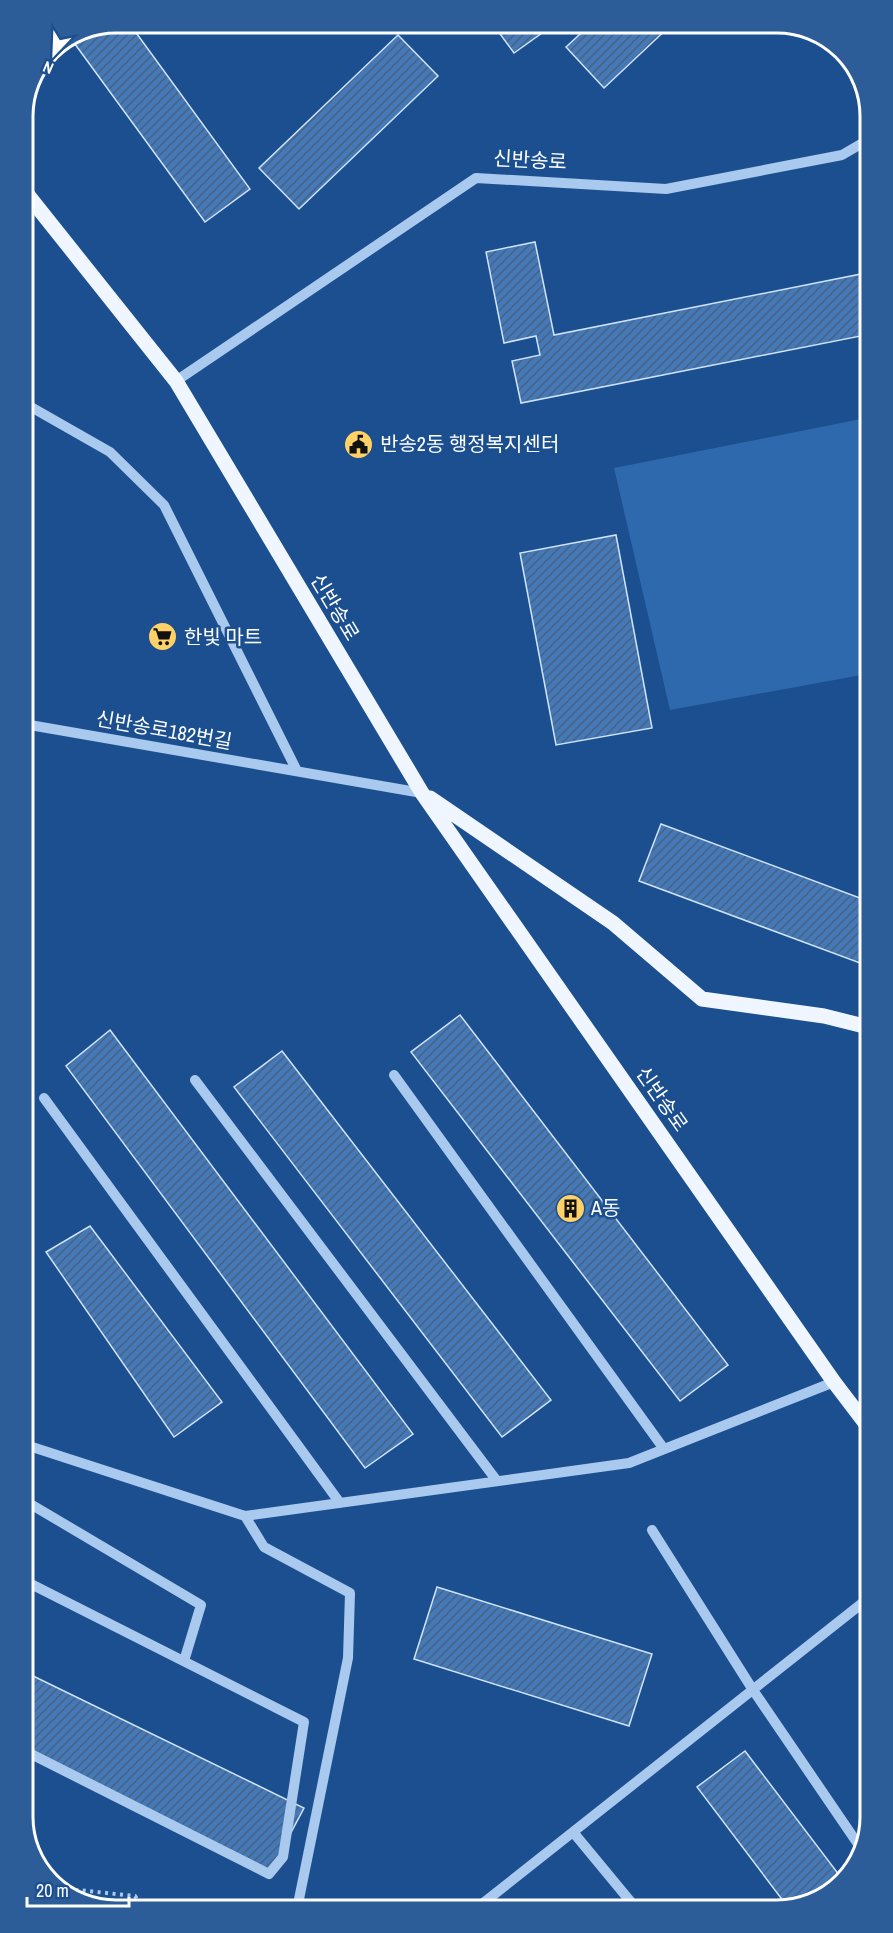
<svg xmlns="http://www.w3.org/2000/svg" width="893" height="1933" viewBox="0 0 893 1933" font-family="'Archivo Narrow','Noto Sans KR',sans-serif">
  <style>
    .green { fill: #2e69ad }
    .building { fill: url(#building-hatch); stroke: #cfe3fa; stroke-width: 1.5 }
    .lines { fill: none; stroke-linecap: round; stroke-linejoin: round }
    .path { stroke: #a9c9ee; stroke-width: 4; stroke-dasharray: 3 4.5; stroke-linecap: butt }
    .minor { stroke: #a9c9ee; stroke-width: 10 }
    .major { stroke: #f0f6ff; stroke-width: 15 }
    .labels { text-anchor: middle; stroke-width: 5; stroke-linejoin: round; paint-order: stroke }
    .street-label { font-size: 20px; fill: #fff; stroke: #1b4f8f }
    .poi-label { font-size: 20px; fill: #fff; stroke: #1b4f8f; text-anchor: start }
    .rim { fill: none; stroke: #fff; stroke-width: 3 }
  </style>
  <defs>
    <pattern id="building-hatch" width="6" height="6" patternUnits="userSpaceOnUse" patternTransform="scale(1.5)"><rect width="6" height="6" fill="#4478b7"/><path d="M-1 1l2-2M0 6l6-6M5 7l2-2" fill="none" stroke="#486282"/></pattern>
  </defs>
  <rect width="100%" height="100%" fill="#1b4f8f"/>
  <path class="green" d="M 866,418 L 867,674 L 670,710 L 614,468 Z"/>
  <path class="building" d="M 116,22 L 129,23 L 250,189 L 205,222 L 72,40 Z
    M 492,23 L 556,23 L 514,53 Z
    M 592,23 L 673,23 L 604,88 L 566,47 Z
    M 398,35 L 438,76 L 299,209 L 259,168 Z
    M 535,242 L 554,335 L 866,273 L 866,335 L 521,403 L 512,361 L 540,355 L 536,336 L 504,343 L 486,252 Z
    M 616,535 L 652,728 L 556,745 L 520,553 Z
    M 661,824 L 868,901 L 868,966 L 639,881 Z
    M 460,1015 L 728,1365 L 680,1401 L 411,1052 Z
    M 110,1030 L 413,1434 L 365,1468 L 66,1066 Z
    M 282,1051 L 551,1400 L 502,1437 L 234,1087 Z
    M 90,1226 L 222,1402 L 174,1437 L 46,1252 Z
    M 437,1587 L 652,1654 L 629,1726 L 414,1659 Z
    M 27,1673 L 304,1808 L 269,1874 L 27,1752 Z
    M 745,1751 L 843,1880 L 808,1905 L 787,1906 L 697,1787 Z"/>
  <g class="lines">
    <path class="path" d="M 69,1895 L 78,1890 L 135,1896 L 145,1910"/>
    <path class="minor" d="M 176,381 L 476,178 L 666,189 L 842,155 L 866,141
      M 24,403 L 110,452 L 164,505 L 297,771
      M 24,724 L 422,793
      M 394,1075 L 664,1449
      M 195,1080 L 497,1481
      M 44,1098 L 340,1503
      M 26,1445 L 245,1516 L 629,1463 L 834,1382
      M 27,1502 L 201,1605 L 184,1661
      M 245,1516 L 264,1547 L 350,1593 L 348,1658 L 297,1909
      M 652,1530 L 753,1690 L 860,1847
      M 27,1582 L 304,1722 L 283,1857 L 269,1874 L 27,1752
      M 573,1832 L 635,1907
      M 477,1908 L 870,1597"/>
    <path class="major" d="M 23,189 L 176,381 L 422,793 L 834,1382 L 869,1428
      M 430,798 L 613,923 L 702,999 L 824,1016 L 868,1027"/>
  </g>
  <defs>
    <symbol id="civic-disc" viewBox="-11 -11 22 22"><circle r="9.5" fill="#ffd166" stroke="#1b4f8f"/><path d="M-.6-6.5H3V-4.5H.6V-3L4-1V1h2V6H-6V1h2V-1L-.6-3ZM-1.2 2.5V6h2.4V2.5Z" fill="#111"/></symbol>
    <symbol id="supermarket-disc" viewBox="-11 -11 22 22"><circle r="9.5" fill="#ffd166" stroke="#1b4f8f"/><path d="M-6-5.5h2.5l.6 2H6L4.5 2H-2.5L-4.4-4H-6ZM-1.5 3.2a1.3 1.3 0 1 0 .1 0ZM3 3.2a1.3 1.3 0 1 0 .1 0Z" fill="#111"/></symbol>
    <symbol id="building-disc" viewBox="-11 -11 22 22"><circle r="9.5" fill="#ffd166" stroke="#1b4f8f"/><path d="M-4-6H4V6H1V3H-1V6H-4ZM-2.5-4.3h1.7v1.8h-1.7ZM.8-4.3h1.7v1.8H.8ZM-2.5-1h1.7V.8h-1.7ZM.8-1h1.7V.8H.8Z" fill="#111"/></symbol>
  </defs>
  <g fill-rule="evenodd">
    <use href="#civic-disc" x="342" y="428" width="33" height="33"/>
    <use href="#supermarket-disc" x="146" y="620" width="33" height="33"/>
    <use href="#building-disc" x="554" y="1192" width="33" height="33"/>
  </g>
  <g class="labels">
    <g class="street-label">
      <text transform="translate(530 160) rotate(3)" y="7">신반송로</text>
      <text transform="translate(335 607) rotate(59)" y="7">신반송로</text>
      <text transform="translate(164 730) rotate(10)" y="7">신반송로182번길</text>
      <text transform="translate(662 1099) rotate(55)" y="7">신반송로</text>
    </g>
    <g class="poi-label">
      <text x="380" y="451">반송2동 행정복지센터</text>
      <text x="184" y="644">한빛 마트</text>
      <text x="591" y="1215">A동</text>
    </g>
  </g>
  <path d="M0 0H893V1933H0ZM116 33H777A83 83 0 0 1 860 116V1817A83 83 0 0 1 777 1900H116A83 83 0 0 1 33 1817V116A83 83 0 0 1 116 33Z" fill="#2d5d98" fill-rule="evenodd"/>
  <path class="rim" d="M116 33H777A83 83 0 0 1 860 116V1817A83 83 0 0 1 777 1900H116A83 83 0 0 1 33 1817V116A83 83 0 0 1 116 33Z"/>
  <g transform="translate(54 54) rotate(203)" stroke="#1b4f8f" stroke-width="4.5" paint-order="stroke">
  <path d="M0-4.5L10 22L0 15L-10 22Z" fill="#ffffff"/>
  <text y="-9" font-size="16" font-weight="bold" text-anchor="middle" fill="#ffffff">N</text>
  </g>
  <path d="M27 1897v9h102v-9" fill="none" stroke="#ffffff" stroke-width="3"/>
  <text x="36" y="1897" font-size="18" fill="#ffffff" stroke="#1b4f8f" stroke-width="4.5" paint-order="stroke">20 m</text>
</svg>
